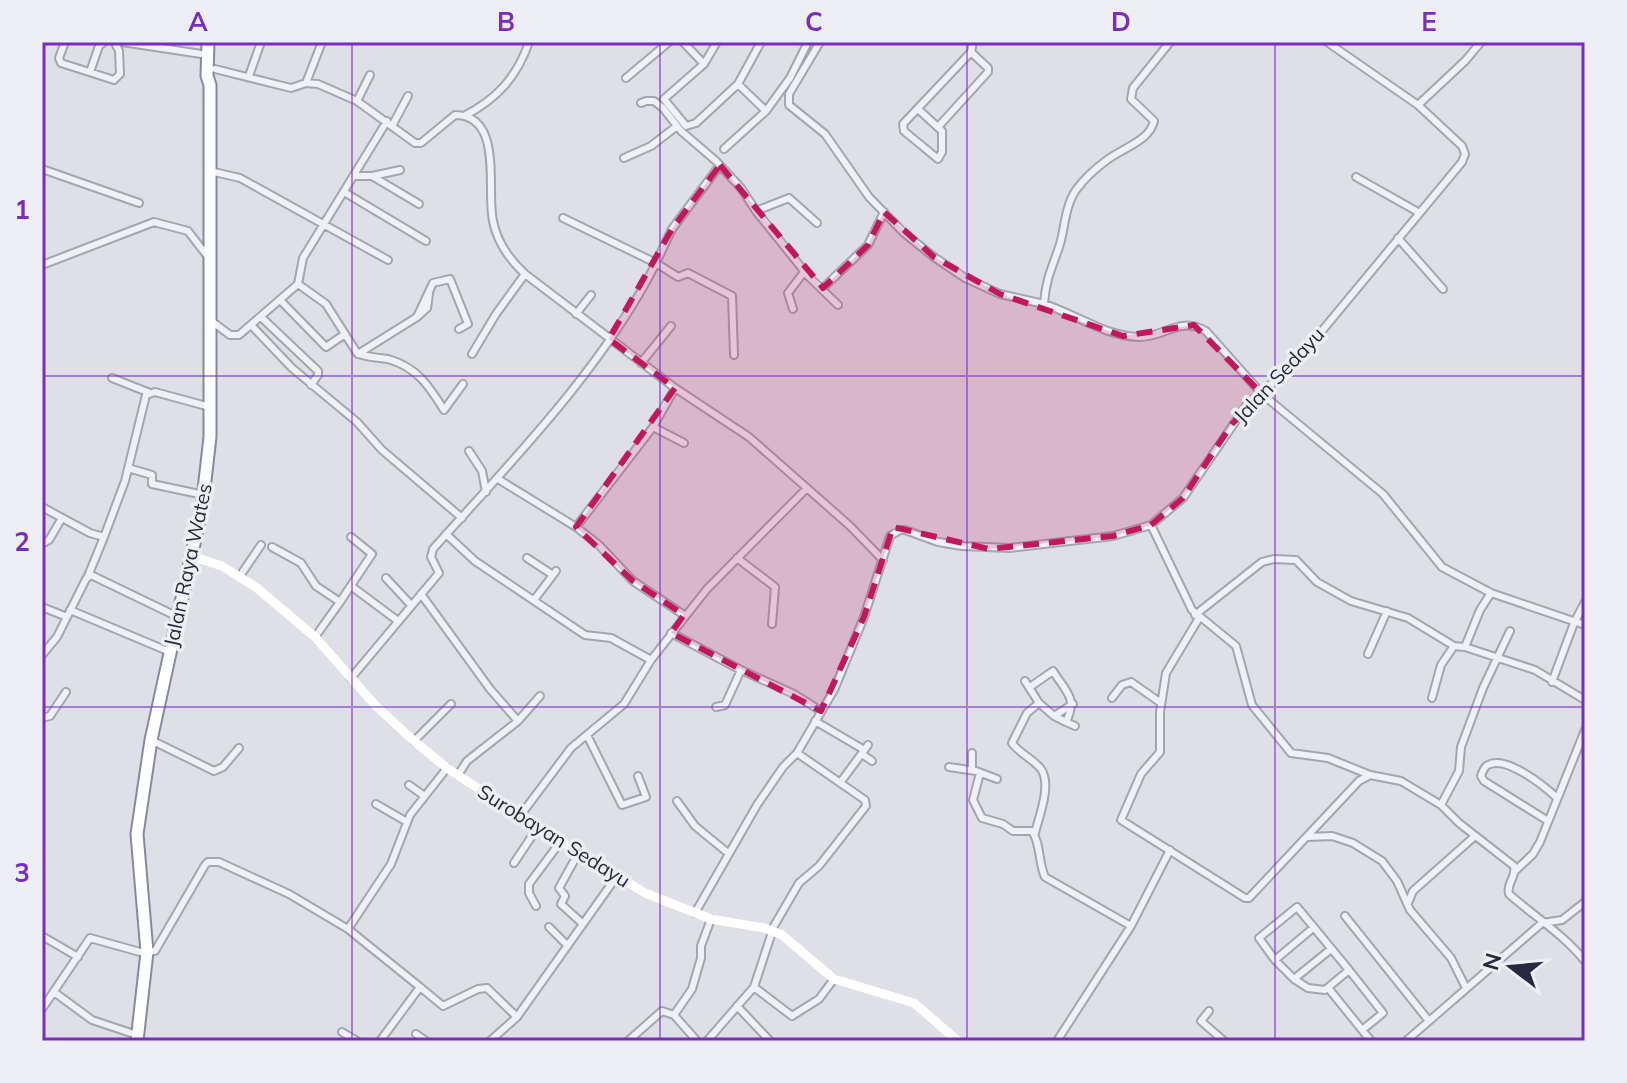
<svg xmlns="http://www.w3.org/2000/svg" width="1627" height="1083" viewBox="0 0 1627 1083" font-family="Mulish,sans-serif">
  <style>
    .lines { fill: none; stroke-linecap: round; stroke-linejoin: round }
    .street-casing { stroke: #a3a5b1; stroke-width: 10 }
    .highway-casing { stroke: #858a9e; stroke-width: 15 }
    .street { stroke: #f0f1f6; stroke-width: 6 }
    .secondary { stroke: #fff; stroke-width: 9 }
    .highway { stroke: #fff; stroke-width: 11 }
    .marked { fill: #c2185b; fill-opacity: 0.2; stroke: #c2185b; stroke-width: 6; stroke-dasharray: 16 10; stroke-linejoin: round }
    .grid { fill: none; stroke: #7b2cbf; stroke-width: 2; stroke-opacity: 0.55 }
    .labels { text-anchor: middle; stroke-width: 7; stroke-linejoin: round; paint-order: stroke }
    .street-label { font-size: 20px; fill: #272a3e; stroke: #edeff5 }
    .neatline { fill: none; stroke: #7b2cbf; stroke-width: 3 }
    .grid-label { font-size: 26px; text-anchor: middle; font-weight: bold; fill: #7b2cbf }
  </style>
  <rect width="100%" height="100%" fill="#dedfe7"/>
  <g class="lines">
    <defs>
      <path id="street" d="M 65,42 L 59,58 L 61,63 L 114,80 L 120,74 L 119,51 L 115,43
        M 122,42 L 208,55
        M 683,42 L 704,64
        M 717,42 L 704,64 L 664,99 L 686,126 L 696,123 L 738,84 L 761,42
        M 820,42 L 789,94 L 789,105 L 825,134 L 869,197 L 904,233 L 934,257 L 965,278 L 1000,294 L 1044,304 C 1046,277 1052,269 1060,244 C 1065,227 1065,206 1076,190 C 1084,179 1096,168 1107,160 C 1122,148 1150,141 1154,121 L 1131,99 L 1133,88 L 1170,42
        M 215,69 L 291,88 L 306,83 L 318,84 L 357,101 L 415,143 L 421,143 L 455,115 C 504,115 486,190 493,221 C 497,242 510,260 525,274 L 675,388 L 749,437 L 850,526 L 883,560
        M 90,72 L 99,46 L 104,42
        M 249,76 L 261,42
        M 626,78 L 669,42
        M 306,83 L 322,42
        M 738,84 L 766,111 L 790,78 L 808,42
        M 357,101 L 370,75
        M 641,103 L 646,101 L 654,101 L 663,108 L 681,131 L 716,161 L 741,188 L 756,211 L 801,267 L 804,272 L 788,293 L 793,309
        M 1418,105 L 1465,61 L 1481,42
        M 918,109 L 942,131 L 942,152 L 938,159 L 904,131 L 903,124 L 971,52 L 973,42
        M 464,116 C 497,99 517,77 529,42
        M 392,126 L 408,96
        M 938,127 L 988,72 L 988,68 L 971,52
        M 724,149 L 766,111
        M 624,158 L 651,146 L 677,126
        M 720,165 L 672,229 L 656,263 L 678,277 L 688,273 L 732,296 L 734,355
        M 42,169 L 139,203
        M 210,171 L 240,178 L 388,260
        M 354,176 L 372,176 L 419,204
        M 372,176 L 400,170
        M 1356,177 L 1418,212
        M 344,192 L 426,241
        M 756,211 L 789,198 L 817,223
        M 1398,238 L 1443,289
        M 42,265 L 154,222 L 188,231 L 208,257
        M 804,272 L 838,305
        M 298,284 L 326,304 L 357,353 C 367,358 378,357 388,359 C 417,367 429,386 444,410 L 463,384
        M 823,288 L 868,245 L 884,212
        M 281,301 L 326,347 L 345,334
        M 1044,304 C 1076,314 1104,336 1139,337 C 1166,337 1179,316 1206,331 L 1262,394 L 1383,494 L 1442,567 L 1491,593 L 1585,625
        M 576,314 L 591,295
        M 417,317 L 427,308 L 429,294
        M 262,318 L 318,371 L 318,375 L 311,385
        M 210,320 L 230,335 L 239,335 L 298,284 L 303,258 L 387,121
        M 252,326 L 292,368 L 357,422 L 382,450 L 462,518
        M 358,354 L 417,317 L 433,283 L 450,279 L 468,324 L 459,329
        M 472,354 L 496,314 L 525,274
        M 641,363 L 671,326
        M 112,378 L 150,393
        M 653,427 L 684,443
        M 469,451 L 482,471 L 486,492
        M 128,468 L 152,475 L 152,484 L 204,495
        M 498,479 L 576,527 L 599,545 L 633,581 L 684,615
        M 42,507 L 90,533 L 104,537 L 125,481 L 146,395 L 155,392 L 210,407
        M 1151,525 L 1192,610 L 1236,646 L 1252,705 L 1291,753 L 1328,758 L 1370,775 L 1401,781 L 1441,805 L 1459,823 L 1514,866 C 1517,877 1506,883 1509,894 C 1535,917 1563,934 1585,961
        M 576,527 L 653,427 L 675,388
        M 446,534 L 475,561 L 585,635 L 611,638 L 651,660
        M 42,544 L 49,540 L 62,518
        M 272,547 L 301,563 L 316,586 L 340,602 L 315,637
        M 527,558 L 553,575
        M 737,558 L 775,587 L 772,624
        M 88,576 L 104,537
        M 240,576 L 261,545
        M 386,578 L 411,605
        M 351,586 L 398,621
        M 1491,593 L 1480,610 L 1465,647 L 1535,670 L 1585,700
        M 421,594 L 490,689 L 518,721
        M 534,600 L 556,571
        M 340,602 L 372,554 L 351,537
        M 42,607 L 67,617
        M 70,610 L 170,652
        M 1195,615 L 1262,562 L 1274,559 L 1296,560 L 1317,582 L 1351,601 L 1408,618 L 1454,646 L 1465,647
        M 1199,618 L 1166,673 L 1160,712 L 1160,752 L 1141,774 L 1121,820 L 1245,898 L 1249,898 L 1359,781 L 1370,775
        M 671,633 L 741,670 L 794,694 L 821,711
        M 1368,654 L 1387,611
        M 42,655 L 57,637 L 86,579 L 91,575 L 178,617
        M 351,678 L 439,573 L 431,557 L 433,549 C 510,463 604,367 656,263 L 563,218
        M 1025,681 L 1039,703 L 1027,713 L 1012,743 C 1019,753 1033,759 1041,769 C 1052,785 1039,816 1035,833
        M 1552,682 L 1574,623 L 1585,602
        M 1030,687 L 1053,671 C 1066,692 1078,698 1066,722 L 1075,726
        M 1112,698 L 1122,685 L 1131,682 L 1161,703
        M 1432,698 L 1441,665 L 1454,646
        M 1039,703 L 1054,716 L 1066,722
        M 716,707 L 725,705 L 741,670
        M 1054,716 L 1073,704
        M 42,718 L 50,716 L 66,692
        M 815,721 L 861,748
        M 587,735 L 622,805 L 646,797 L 638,776
        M 151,740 L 214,771 L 223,767 L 239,748
        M 414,741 L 451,704
        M 972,753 L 972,770
        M 862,754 L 872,761
        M 949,767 L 976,771 L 997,779
        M 980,773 L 973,800 L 982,818 L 1003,824 L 1013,831 L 1032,831 C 1041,844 1038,862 1045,877 L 1131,926
        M 458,775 L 467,761 L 518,721 L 540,696
        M 840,783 L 868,745
        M 409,785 L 423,795
        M 677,801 L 695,826 L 728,853
        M 376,804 L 407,822
        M 1441,805 L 1459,771 L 1461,747 L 1483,688 L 1510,631
        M 520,816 L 571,748 L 624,704 L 651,660 L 707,589 L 807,488
        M 1548,821 L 1484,781 L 1481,776 C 1482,773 1485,766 1488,765 C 1506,755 1544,786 1556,797
        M 1308,837 L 1332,836 L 1353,843 L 1382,861 L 1397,881 L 1410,910 L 1451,958 L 1466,988
        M 579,852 L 559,888 L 565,896 L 561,904 L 583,924
        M 514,863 L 538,827
        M 1515,871 L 1533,854 L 1540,842 L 1585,730
        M 1408,903 L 1413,891 L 1475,836
        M 536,906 L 529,893 L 529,884 L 561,841
        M 695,913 L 757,805 L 783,767 L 797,753 L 834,690 L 864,617 L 890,536 L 900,530 L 905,530 L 938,542 L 962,546 L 1010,548 L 1113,536 L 1151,525 L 1183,498 L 1248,403 L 1292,367 L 1462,162 L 1465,154 L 1462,146 L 1418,105 L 1327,42
        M 1345,916 L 1429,1021
        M 549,927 L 566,944
        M 1313,928 L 1275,960 L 1259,938 L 1297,907 L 1349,970
        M 348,929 L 391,864 L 410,815 L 447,768
        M 42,936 L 78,957
        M 1331,949 L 1294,979 L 1308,988 L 1325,990 L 1349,970 L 1383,1013 L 1362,1030
        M 1275,960 L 1294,979
        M 420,987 L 443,1006 L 478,989 L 487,988 L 517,1017
        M 754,987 L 792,1016 L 819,999 L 834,979
        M 1329,989 L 1371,1041
        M 54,992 L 92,1020 L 137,1035
        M 737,1006 L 770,1041
        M 42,1009 L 90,938 L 140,952 L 155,951 L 205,865 L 208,862 L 219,862 L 289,894 L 348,929 L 420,987 L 380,1041
        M 1209,1011 L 1201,1021 L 1224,1041
        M 674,1015 L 692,989 L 701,958 L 701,946 L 711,919
        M 342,1032 L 357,1041
        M 416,1034 L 426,1041
        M 490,1041 L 517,1017 L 617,876
        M 628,1041 L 662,1011 L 674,1015 L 697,1041
        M 707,1041 L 754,987 L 774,926 L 799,883 L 819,866 L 866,806 L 865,800 L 797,753
        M 1057,1041 L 1131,926 L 1170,850
        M 1406,1041 L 1542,923 L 1562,920 L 1585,902"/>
      <path id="highway" d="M 137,1041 L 147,952 L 137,834 L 151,740 L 202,507 L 210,437 L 210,85 L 207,76 L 208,42"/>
    </defs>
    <use href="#street" class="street-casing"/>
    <use href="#highway" class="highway-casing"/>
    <use href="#street" class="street"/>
    <path class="secondary" d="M 191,556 L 222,566 L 257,588 L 315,637 L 376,706 L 414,741 L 447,768 L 520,816 L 645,893 L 711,919 L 764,928 L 782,935 L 834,979 L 914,1003 L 958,1041"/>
    <use href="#highway" class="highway"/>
  </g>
  <path class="marked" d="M 720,165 L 823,288 L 868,245 L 884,212 L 934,257 L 1000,294 L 1123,336 L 1194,325 L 1262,394 L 1232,424 L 1183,498 L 1151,525 L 1113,536 L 989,549 L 893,527 L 864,617 L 821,711 L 671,633 L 684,615 L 633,581 L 576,527 L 675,388 L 609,339 L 672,229 Z"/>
  <path class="grid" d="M 352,42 L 352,1041M 660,42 L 660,1041M 967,42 L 967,1041M 1275,42 L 1275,1041M 42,376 L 1585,376M 42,707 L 1585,707"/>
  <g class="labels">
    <g class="street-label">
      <text transform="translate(1279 375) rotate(-47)" y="7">Jalan Sedayu</text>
      <text transform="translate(188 565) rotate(-78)" y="7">Jalan Raya Wates</text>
      <text transform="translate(554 836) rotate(32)" y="7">Surobayan Sedayu</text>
    </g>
  </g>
  <rect width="1627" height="1083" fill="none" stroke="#edeff5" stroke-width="88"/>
  <g transform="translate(1511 967) rotate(286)" stroke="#edeff5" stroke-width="6" paint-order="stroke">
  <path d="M0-6L14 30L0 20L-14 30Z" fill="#272a3e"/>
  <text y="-12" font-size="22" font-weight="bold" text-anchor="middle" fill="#272a3e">N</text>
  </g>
  <rect x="44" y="44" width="1539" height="995" class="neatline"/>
  <g class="grid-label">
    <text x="198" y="31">A</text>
    <text x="506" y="31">B</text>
    <text x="814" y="31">C</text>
    <text x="1121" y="31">D</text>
    <text x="1429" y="31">E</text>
    <text x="22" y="219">1</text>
    <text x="22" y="551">2</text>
    <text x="22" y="882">3</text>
  </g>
</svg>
